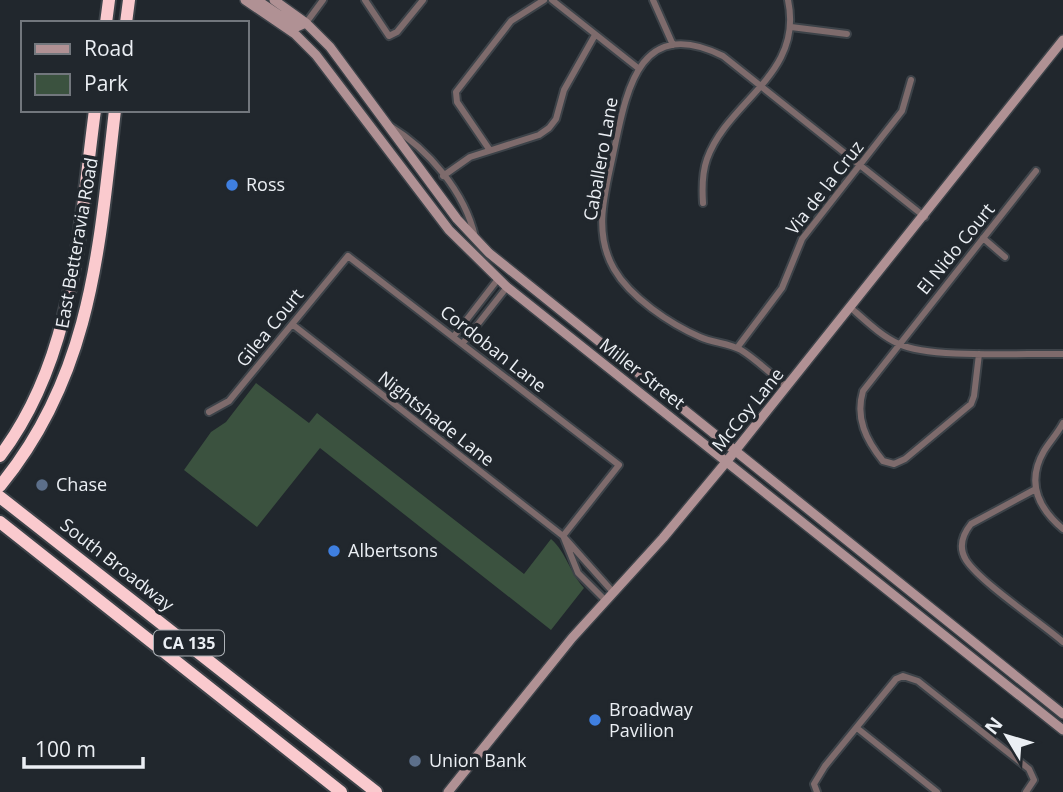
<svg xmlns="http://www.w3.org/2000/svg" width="1063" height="792" viewBox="0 0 1063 792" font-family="'Open Sans',sans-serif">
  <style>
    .green { fill: #3b523f }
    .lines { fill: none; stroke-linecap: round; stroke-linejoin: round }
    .street-casing { stroke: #3d4349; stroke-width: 10 }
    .secondary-casing { stroke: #3d4349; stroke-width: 12 }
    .highway-casing { stroke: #3d4349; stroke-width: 16 }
    .street { stroke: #7e6b6c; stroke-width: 6 }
    .secondary { stroke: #b09194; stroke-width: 9 }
    .highway { stroke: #facace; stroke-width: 12 }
    .shop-dot { fill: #3f7fe0; stroke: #21272d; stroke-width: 2.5 }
    .service-dot { fill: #5c6f8a; stroke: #21272d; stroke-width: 2.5 }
    .labels { text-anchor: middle; stroke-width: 7; stroke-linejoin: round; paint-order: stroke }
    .shield { fill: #21272d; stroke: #aeb3b8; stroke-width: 2 }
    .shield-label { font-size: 16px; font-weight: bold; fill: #ebeff4 }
    .street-label { font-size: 18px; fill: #ebeff4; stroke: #21272d }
    .poi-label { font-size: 18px; fill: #ebeff4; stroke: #21272d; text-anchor: start }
  </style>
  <rect width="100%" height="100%" fill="#21272d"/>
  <path class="green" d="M 256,383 L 309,423 L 317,413 L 524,574 L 551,539 C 566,552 570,573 584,588 L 551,630 L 320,448 L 257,527 L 184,470 L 211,432 L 226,422 Z"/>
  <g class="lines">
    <defs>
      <path id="street" d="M 365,0 L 389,36 L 397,32 L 423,0
        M 552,0 L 638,68
        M 653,0 L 673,45
        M 306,23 L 323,0
        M 791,27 L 847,34
        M 390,126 C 428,149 465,192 475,237
        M 489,149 L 457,102 L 456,92 L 511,21 L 544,0
        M 443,176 L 470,157 L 539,135 L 549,128 L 556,119 L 564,90 L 595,35
        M 703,203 C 702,188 702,173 707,159 C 728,100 804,75 788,0
        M 983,238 L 1005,257
        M 851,308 C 865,320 881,336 899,344 C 930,359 1025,353 1063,354
        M 292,324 L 563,536 L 612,591
        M 454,336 L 498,279
        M 463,343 L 507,287
        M 737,348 L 782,288 L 802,239 L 902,111 L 911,80
        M 979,354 L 974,396 L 971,404 L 905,459 L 894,464 L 883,461 C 866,440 855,418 863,391 L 1036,171
        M 787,387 C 772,375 757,360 741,350 C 729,343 713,343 700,337 C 670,324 630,297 614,269 C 592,231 606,190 614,150 C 627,88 640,15 723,56 L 925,217
        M 209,412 L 229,401 L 348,256 L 619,465 L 563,536
        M 1063,423 C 1058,433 1050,441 1044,451 C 1026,482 1038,508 1063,529
        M 1034,490 L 971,524 C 963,534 958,547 966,560 C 980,582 1040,622 1063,642
        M 564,538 L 578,573 L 604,599
        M 857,728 L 937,792
        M 817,792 L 814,784 L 825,766 L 896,679 L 903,676 L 918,681 L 1029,769 L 1034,780 L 1026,792"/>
      <path id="secondary" d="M 245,0 L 295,34 L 316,55 L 449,230 L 507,287 L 1063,730
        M 257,0 L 297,27 L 306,23
        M 274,0 L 306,23 L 330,47 L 457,219 L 489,253 L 1063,714
        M 448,792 L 572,638 L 663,538 L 727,461 L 1063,40"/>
      <path id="highway" d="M 106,23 L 109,0
        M 126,23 L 129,0
        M 0,456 C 75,357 79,229 95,110
        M 0,486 C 92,374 99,248 115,110
        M 0,497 L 376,792
        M 0,522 L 341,792"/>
    </defs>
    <use href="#street" class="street-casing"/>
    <use href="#secondary" class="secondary-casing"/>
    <use href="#highway" class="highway-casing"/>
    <use href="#street" class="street"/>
    <use href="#secondary" class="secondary"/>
    <use href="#highway" class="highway"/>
  </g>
  <g class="shop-dot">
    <circle cx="232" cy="185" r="7"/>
    <circle cx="334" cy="551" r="7"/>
    <circle cx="595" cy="720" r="7"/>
  </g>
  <g class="service-dot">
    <circle cx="42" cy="485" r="7"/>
    <circle cx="415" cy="761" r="7"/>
  </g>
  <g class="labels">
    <rect class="shield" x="154" y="630.5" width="70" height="25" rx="5"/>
    <g class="shield-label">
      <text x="189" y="649">CA 135</text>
    </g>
    <g class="street-label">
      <text transform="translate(601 159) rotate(-80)" y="6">Caballero Lane</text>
      <text transform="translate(825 188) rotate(-52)" y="6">Via de la Cruz</text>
      <text transform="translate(77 243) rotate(-80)" y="6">East Betteravia Road</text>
      <text transform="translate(956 249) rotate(-51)" y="6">El Nido Court</text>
      <text transform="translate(270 328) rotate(-51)" y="6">Gilea Court</text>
      <text transform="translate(493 349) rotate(38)" y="6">Cordoban Lane</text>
      <text transform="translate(642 374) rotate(38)" y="6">Miller Street</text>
      <text transform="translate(748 410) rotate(-51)" y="6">McCoy Lane</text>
      <text transform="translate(436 419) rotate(38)" y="6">Nightshade Lane</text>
      <text transform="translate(117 565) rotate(38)" y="6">South Broadway</text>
    </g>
    <g class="poi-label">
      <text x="246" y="191">Ross</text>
      <text x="56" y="491">Chase</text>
      <text x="348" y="557">Albertsons</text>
      <text x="609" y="716">Broadway<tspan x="609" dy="21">Pavilion</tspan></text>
      <text x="429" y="767">Union Bank</text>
    </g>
  </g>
  <rect x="21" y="21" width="228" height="91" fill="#21272d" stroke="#72777d" stroke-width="2"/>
  <rect x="35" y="44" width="35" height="10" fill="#b09194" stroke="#72777d" stroke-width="2"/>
  <text x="84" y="56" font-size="21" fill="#ebeff4">Road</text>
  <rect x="35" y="74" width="35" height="21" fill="#3b523f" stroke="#72777d" stroke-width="2"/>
  <text x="84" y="91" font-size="21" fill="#ebeff4">Park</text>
  <g transform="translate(1007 736) rotate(308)" stroke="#21272d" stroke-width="5" paint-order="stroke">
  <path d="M0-5L12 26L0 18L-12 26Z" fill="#ebeff4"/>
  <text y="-10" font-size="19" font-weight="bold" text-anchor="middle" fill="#ebeff4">N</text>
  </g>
  <path d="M24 757v10h119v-10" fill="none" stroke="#ebeff4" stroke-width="3.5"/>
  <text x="35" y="757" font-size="21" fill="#ebeff4" stroke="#21272d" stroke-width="5" paint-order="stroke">100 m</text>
</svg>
